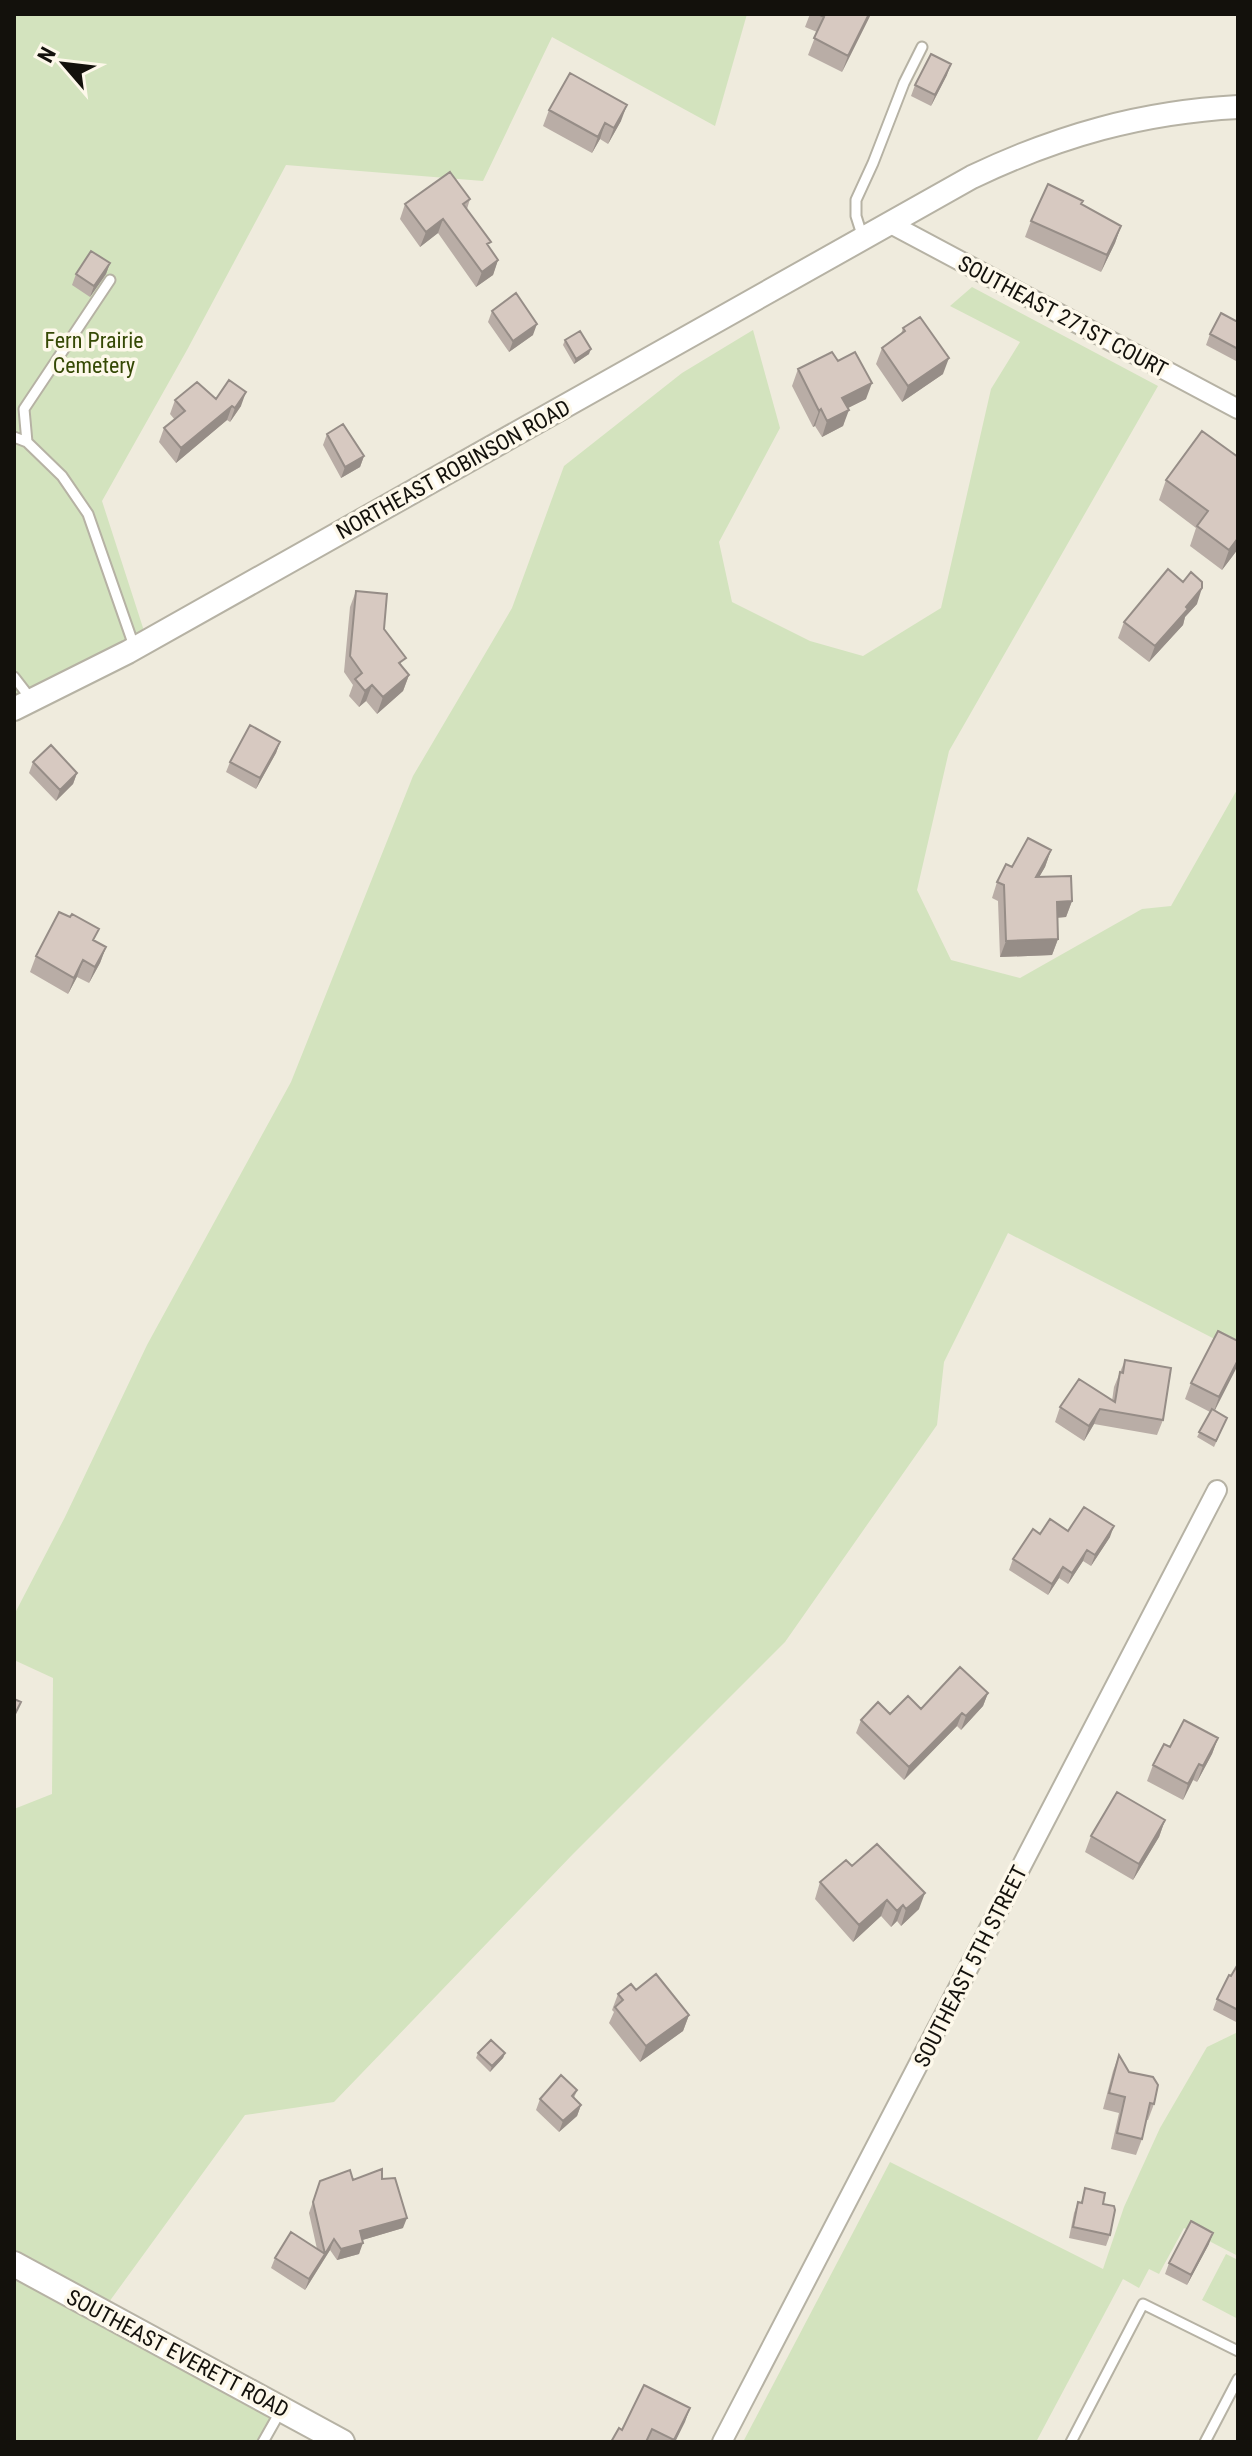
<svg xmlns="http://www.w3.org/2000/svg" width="1252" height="2456" viewBox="0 0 1252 2456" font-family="'Roboto Condensed',sans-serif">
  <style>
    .green { fill: #d3e3be }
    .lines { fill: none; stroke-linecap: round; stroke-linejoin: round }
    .service-casing { stroke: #b6b2a4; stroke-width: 13 }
    .minor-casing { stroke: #b6b2a4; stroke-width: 22 }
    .tertiary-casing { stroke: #b6b2a4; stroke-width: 26 }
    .secondary-casing { stroke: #b6b2a4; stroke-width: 28 }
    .service { stroke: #fff; stroke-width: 9 }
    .minor { stroke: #fff; stroke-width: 18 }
    .tertiary { stroke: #fff; stroke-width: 22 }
    .secondary { stroke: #fff; stroke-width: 24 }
    .wall { fill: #b9ada6 }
    .shaded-wall { fill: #968d87 }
    .building { fill: #d7c9c1; stroke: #968d87; stroke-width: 2 }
    .labels { text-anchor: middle; stroke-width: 7; stroke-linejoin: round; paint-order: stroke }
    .street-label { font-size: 22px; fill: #13110c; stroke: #fdf8ea }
    .park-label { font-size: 22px; fill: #354905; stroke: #fdf8ea }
  </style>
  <rect width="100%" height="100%" fill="#efebdd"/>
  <path class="green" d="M 14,14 L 747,14 L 715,126 L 552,37 L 483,181 L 286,165 L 187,350 L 102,501 L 145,634 L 14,696 Z
    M 972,287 L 1158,386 L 949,751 L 917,890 L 951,960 L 1020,978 L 1142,909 L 1171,906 L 1238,788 L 1238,1351 L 1008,1233 L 944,1362 L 937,1425 L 785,1642 L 573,1854 L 334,2102 L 245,2115 L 109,2302 L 14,2253 L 14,1809 L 52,1794 L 53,1678 L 14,1660 L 14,1615 L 65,1517 L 147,1345 L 291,1082 L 413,776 L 512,608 L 564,466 L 682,373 L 753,330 L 780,428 L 719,542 L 732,602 L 810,641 L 863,656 L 941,608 L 991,389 L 1020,342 L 950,306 Z
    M 1238,2032 L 1238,2256 L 1184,2228 L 1159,2274 L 1149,2269 L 1139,2288 L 1123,2279 L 1036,2442 L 743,2442 L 890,2162 L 1103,2269 L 1124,2207 L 1160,2128 L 1207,2047 Z
    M 1226,2254 L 1238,2260 L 1238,2319 L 1202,2300 Z
    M 14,2278 L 271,2417 L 257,2442 L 14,2442 Z"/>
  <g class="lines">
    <defs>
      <path id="service" d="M 863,238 L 856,216 L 856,200 L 873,163 L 904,83 L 922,47
        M 14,437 L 27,442 L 62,476 L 88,514 L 134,646
        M 27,442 L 24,409 L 110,280
        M 14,677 L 31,699
        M 263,2442 L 280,2412
        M 1071,2442 L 1143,2304 L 1238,2351
        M 1205,2442 L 1238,2379"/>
      <path id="minor" d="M 889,223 L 1238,409
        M 722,2442 L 1217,1490"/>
      <path id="tertiary" d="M 14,709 L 128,652 L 972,177 C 1058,136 1142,112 1238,107"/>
      <path id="secondary" d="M 14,2264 L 342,2442"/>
    </defs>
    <use href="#service" class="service-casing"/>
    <use href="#minor" class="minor-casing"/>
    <use href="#tertiary" class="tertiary-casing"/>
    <use href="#secondary" class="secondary-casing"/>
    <use href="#service" class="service"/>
    <use href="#minor" class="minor"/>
    <use href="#tertiary" class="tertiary"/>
    <use href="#secondary" class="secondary"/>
  </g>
  <path class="wall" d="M 810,14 L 871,14 L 842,72 L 808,55 L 817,32 L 805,27 Z
    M 947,75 L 931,106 L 911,96 L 915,85 Z
    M 549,110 L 621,121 L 608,144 L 600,139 L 592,153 L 543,126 Z
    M 470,199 L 467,209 L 489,247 L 498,260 L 493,275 L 476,287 L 438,233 L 420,247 L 400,219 L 405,204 Z
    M 1031,221 L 1121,226 L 1115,243 L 1101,272 L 1025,237 Z
    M 110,263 L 106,274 L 90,297 L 72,285 L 76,274 Z
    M 492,311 L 533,335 L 509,352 L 488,322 Z
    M 1238,322 L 1238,357 L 1236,361 L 1206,345 L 1210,334 Z
    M 903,328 L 943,374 L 902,402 L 876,364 L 882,348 L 901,334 Z
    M 565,340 L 589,354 L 574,364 L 563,345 Z
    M 838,361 L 866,399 L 848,408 L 843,426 L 822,437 L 815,426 L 813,427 L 792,386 L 798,369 Z
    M 216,399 L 241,406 L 230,422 L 227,420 L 176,463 L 159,442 L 164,428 L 175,420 L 170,414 L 175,400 Z
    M 1202,431 L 1238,549 L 1222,570 L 1190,546 L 1196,528 L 1159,500 L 1166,480 Z
    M 327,434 L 364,456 L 360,467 L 341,478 L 323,445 Z
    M 356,591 L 384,629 L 403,668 L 409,675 L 403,691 L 377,714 L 366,701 L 359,707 L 349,696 L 353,685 L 344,672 L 350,607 Z
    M 1197,604 L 1185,617 L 1183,625 L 1149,662 L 1118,638 L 1124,622 Z
    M 280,742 L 276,753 L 256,789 L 226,772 L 230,762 Z
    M 33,762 L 77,773 L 73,784 L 56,801 L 29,773 Z
    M 1051,850 L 1045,867 L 1039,877 L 1072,901 L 1066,917 L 1057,918 L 1058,939 L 1052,955 L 1000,957 L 998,901 L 992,898 L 997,882 L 1012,867 Z
    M 94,940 L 106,947 L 100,963 L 89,983 L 77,977 L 68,994 L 30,972 L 36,956 Z
    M 1238,1341 L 1215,1410 L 1227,1418 L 1214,1447 L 1197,1437 L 1210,1412 L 1185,1399 L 1191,1383 Z
    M 1125,1360 L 1163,1420 L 1157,1435 L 1094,1424 L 1084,1441 L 1055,1422 L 1060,1407 L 1112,1401 L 1114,1387 Z
    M 1068,1531 L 1110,1537 L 1091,1566 L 1083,1561 L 1068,1584 L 1059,1578 L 1048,1595 L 1009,1570 L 1013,1559 L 1040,1534 Z
    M 988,1693 L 983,1706 L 961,1730 L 957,1726 L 904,1780 L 856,1733 L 861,1720 L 921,1709 Z
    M 1218,1738 L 1212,1754 L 1197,1782 L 1193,1780 L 1183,1800 L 1147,1781 L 1153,1765 L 1170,1747 Z
    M 1165,1820 L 1159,1837 L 1133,1880 L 1085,1852 L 1091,1836 Z
    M 852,1866 L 919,1909 L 901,1926 L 897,1921 L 891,1927 L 881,1916 L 853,1942 L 815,1899 L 820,1882 Z
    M 1238,1964 L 1238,2023 L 1213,2010 L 1217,1999 Z
    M 636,1990 L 689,2015 L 683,2031 L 640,2062 L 609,2023 L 614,2012 L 612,2010 L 618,1994 Z
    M 478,2053 L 505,2053 L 503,2058 L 490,2072 L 476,2058 Z
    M 1119,2055 L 1129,2072 L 1154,2104 L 1148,2120 L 1146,2120 L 1142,2139 L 1136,2155 L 1111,2149 L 1119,2113 L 1103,2109 L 1113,2071 Z
    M 577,2090 L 574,2098 L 581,2105 L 577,2116 L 559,2132 L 536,2110 L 540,2099 Z
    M 382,2179 L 403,2228 L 362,2240 L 359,2254 L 337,2260 L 330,2250 L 305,2290 L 271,2268 L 275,2258 L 317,2249 L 309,2213 L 320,2181 Z
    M 1085,2188 L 1103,2204 L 1110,2235 L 1106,2246 L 1069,2238 L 1074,2213 L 1078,2202 L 1081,2203 Z
    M 1209,2244 L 1187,2285 L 1165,2274 L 1169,2263 Z
    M 690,2408 L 675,2442 L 611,2442 L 622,2430 Z"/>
  <path class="shaded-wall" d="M 869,14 L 871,14 L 842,72 L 848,56 Z
    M 951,64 L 947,75 L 931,106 L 935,95 Z
    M 627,105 L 621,121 L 608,144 L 614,128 Z
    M 605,123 L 600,139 L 592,153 L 598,137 Z
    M 443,219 L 438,233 L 420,247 L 426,232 Z
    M 1121,226 L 1115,243 L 1101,272 L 1107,255 Z
    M 498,260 L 493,275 L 476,287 L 482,272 Z
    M 110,263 L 106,274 L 90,297 L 94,286 Z
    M 537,324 L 533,335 L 509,352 L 513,341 Z
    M 591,349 L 589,354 L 574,364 L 576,359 Z
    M 949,358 L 943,374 L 902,402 L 908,386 Z
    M 872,383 L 866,399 L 836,414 L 842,398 Z
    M 246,392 L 241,406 L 230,422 L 235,408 Z
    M 232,406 L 227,420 L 176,463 L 181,448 Z
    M 821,409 L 815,426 L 813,427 L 819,411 Z
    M 849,410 L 843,426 L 822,437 L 827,421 Z
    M 364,456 L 360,467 L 341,478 L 345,467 Z
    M 1238,538 L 1238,549 L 1222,570 L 1229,550 Z
    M 1202,588 L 1197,604 L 1185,617 L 1183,625 L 1149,662 L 1155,646 Z
    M 409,675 L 403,691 L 377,714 L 383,697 Z
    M 372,685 L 366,701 L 359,707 L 365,691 Z
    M 280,742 L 276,753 L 256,789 L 260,778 Z
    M 77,773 L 73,784 L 56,801 L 60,790 Z
    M 1051,850 L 1045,867 L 1030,893 L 1036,877 Z
    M 1072,901 L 1066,917 L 1051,918 L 1057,902 Z
    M 1058,939 L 1052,955 L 1000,957 L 1006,941 Z
    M 106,947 L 100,963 L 89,983 L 95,967 Z
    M 83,960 L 77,977 L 68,994 L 74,978 Z
    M 1238,1360 L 1238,1365 L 1213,1414 L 1219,1397 Z
    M 1100,1409 L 1094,1424 L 1084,1441 L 1089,1426 Z
    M 1114,1526 L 1110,1537 L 1091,1566 L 1095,1555 Z
    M 1087,1550 L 1083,1561 L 1068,1584 L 1072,1573 Z
    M 1063,1567 L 1059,1578 L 1048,1595 L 1052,1584 Z
    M 988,1693 L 983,1706 L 961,1730 L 966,1716 Z
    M 962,1713 L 957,1726 L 904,1780 L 909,1767 Z
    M 1218,1738 L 1212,1754 L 1197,1782 L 1203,1766 Z
    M 1199,1764 L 1193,1780 L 1183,1800 L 1188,1784 Z
    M 1165,1820 L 1159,1837 L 1133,1880 L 1139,1864 Z
    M 925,1893 L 919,1909 L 901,1926 L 906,1909 Z
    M 887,1900 L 881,1916 L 853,1942 L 859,1925 Z
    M 903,1905 L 897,1921 L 891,1927 L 897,1911 Z
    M 689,2015 L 683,2031 L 640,2062 L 646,2046 Z
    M 505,2053 L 503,2058 L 490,2072 L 492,2066 Z
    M 581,2105 L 577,2116 L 559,2132 L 563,2121 Z
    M 407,2218 L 403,2228 L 356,2242 L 360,2231 Z
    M 1213,2233 L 1209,2244 L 1187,2285 L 1191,2275 Z
    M 334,2239 L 330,2250 L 305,2290 L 309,2279 Z
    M 363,2243 L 359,2254 L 337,2260 L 341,2249 Z
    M 690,2408 L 685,2422 L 675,2442 L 674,2442 Z"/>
  <path class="building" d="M 818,14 L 869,14 L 848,56 L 814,38 L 824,17 Z
    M 931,54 L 951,64 L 935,95 L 915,85 Z
    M 570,73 L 627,105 L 614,128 L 605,123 L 598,137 L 549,110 Z
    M 450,172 L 470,199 L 463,204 L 491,242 L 487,244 L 498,260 L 482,272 L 443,219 L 426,232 L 405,204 Z
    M 1048,184 L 1083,201 L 1081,204 L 1121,226 L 1107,255 L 1031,221 Z
    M 91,251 L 110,263 L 94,286 L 76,274 Z
    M 516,293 L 537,324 L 513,341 L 492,311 Z
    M 1221,313 L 1238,322 L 1238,349 L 1210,334 Z
    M 920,317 L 949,358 L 908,386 L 882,348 L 905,331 L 903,328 Z
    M 580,331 L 591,349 L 576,359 L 565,340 Z
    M 832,352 L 838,361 L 855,352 L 872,383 L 842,398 L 849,410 L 827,421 L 821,409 L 819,411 L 798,369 Z
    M 229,380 L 246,392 L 235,408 L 232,406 L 181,448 L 164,428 L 185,411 L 175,400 L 197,382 L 216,399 Z
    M 343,424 L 364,456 L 345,467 L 327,434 Z
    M 1202,431 L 1238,457 L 1238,538 L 1229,550 L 1197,526 L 1208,511 L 1166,480 Z
    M 1168,569 L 1183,582 L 1191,572 L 1202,582 L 1202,588 L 1186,607 L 1188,609 L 1155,646 L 1124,622 Z
    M 356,591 L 387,594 L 384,629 L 406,658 L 399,663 L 409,675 L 383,697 L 372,685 L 365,691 L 355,679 L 362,673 L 350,656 Z
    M 250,725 L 280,742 L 260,778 L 230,762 Z
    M 51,745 L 77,773 L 60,790 L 33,762 Z
    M 1028,838 L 1051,850 L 1036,877 L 1071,876 L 1072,901 L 1057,902 L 1058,939 L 1006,941 L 1004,885 L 997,882 L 1006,864 L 1012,867 Z
    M 59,912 L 70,917 L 72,914 L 99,929 L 93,940 L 106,947 L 95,967 L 83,960 L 74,978 L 36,956 Z
    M 1218,1331 L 1238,1341 L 1238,1360 L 1219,1397 L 1191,1383 Z
    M 1125,1360 L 1171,1368 L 1163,1420 L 1100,1409 L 1089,1426 L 1060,1407 L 1079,1379 L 1115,1402 L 1120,1372 L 1123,1373 Z
    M 1212,1409 L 1227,1418 L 1216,1441 L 1199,1432 Z
    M 1084,1507 L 1114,1526 L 1095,1555 L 1087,1550 L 1072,1573 L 1063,1567 L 1052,1584 L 1013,1559 L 1033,1529 L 1040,1534 L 1050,1519 L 1068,1531 Z
    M 960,1667 L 988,1693 L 966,1716 L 962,1713 L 909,1767 L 861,1720 L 878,1702 L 890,1714 L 908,1696 L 921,1709 Z
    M 14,1699 L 21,1702 L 14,1716 Z
    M 1184,1720 L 1218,1738 L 1203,1766 L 1199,1764 L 1188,1784 L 1153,1765 L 1164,1744 L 1170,1747 Z
    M 1117,1792 L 1165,1820 L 1139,1864 L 1091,1836 Z
    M 877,1844 L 925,1893 L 906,1909 L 903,1905 L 897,1911 L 887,1900 L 859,1925 L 820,1882 L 846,1860 L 852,1866 Z
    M 1238,1964 L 1238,2010 L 1217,1999 L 1229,1975 L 1231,1976 Z
    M 656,1974 L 689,2015 L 646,2046 L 615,2007 L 623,2000 L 618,1994 L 631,1984 L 636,1990 Z
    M 491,2040 L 505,2053 L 492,2066 L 478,2053 Z
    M 1119,2055 L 1129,2072 L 1153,2077 L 1158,2085 L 1154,2104 L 1150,2103 L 1142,2139 L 1117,2133 L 1125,2097 L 1109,2093 Z
    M 561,2075 L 577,2090 L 572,2096 L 581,2105 L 563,2121 L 540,2099 Z
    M 382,2169 L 382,2179 L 395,2178 L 407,2218 L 360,2231 L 363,2243 L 341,2249 L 334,2239 L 325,2254 L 313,2202 L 320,2181 L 350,2170 L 353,2180 Z
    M 1085,2188 L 1105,2193 L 1103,2204 L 1114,2206 L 1115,2210 L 1110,2235 L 1073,2227 L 1078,2202 L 1082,2203 Z
    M 1191,2221 L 1213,2233 L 1191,2275 L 1169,2263 Z
    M 291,2232 L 325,2254 L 309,2279 L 275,2258 Z
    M 644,2385 L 690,2408 L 674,2440 L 652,2429 L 646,2442 L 611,2442 L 619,2428 L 622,2430 Z"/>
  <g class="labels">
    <g class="street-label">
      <text transform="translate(1063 316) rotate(28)" y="8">SOUTHEAST 271ST COURT</text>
      <text transform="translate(453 469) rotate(-29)" y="8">NORTHEAST ROBINSON ROAD</text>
      <text transform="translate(970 1966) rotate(-63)" y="8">SOUTHEAST 5TH STREET</text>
      <text transform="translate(178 2353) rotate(28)" y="8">SOUTHEAST EVERETT ROAD</text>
    </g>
    <g class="park-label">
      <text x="94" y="348">Fern Prairie<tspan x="94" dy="25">Cemetery</tspan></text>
    </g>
  </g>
  <rect width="1252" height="2456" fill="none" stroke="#13110c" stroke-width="32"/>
  <g transform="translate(64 64) rotate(298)" stroke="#fdf8ea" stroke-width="6" paint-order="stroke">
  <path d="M0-6L14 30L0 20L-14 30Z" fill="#13110c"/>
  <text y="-12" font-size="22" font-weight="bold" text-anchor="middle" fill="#13110c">N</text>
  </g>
</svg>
